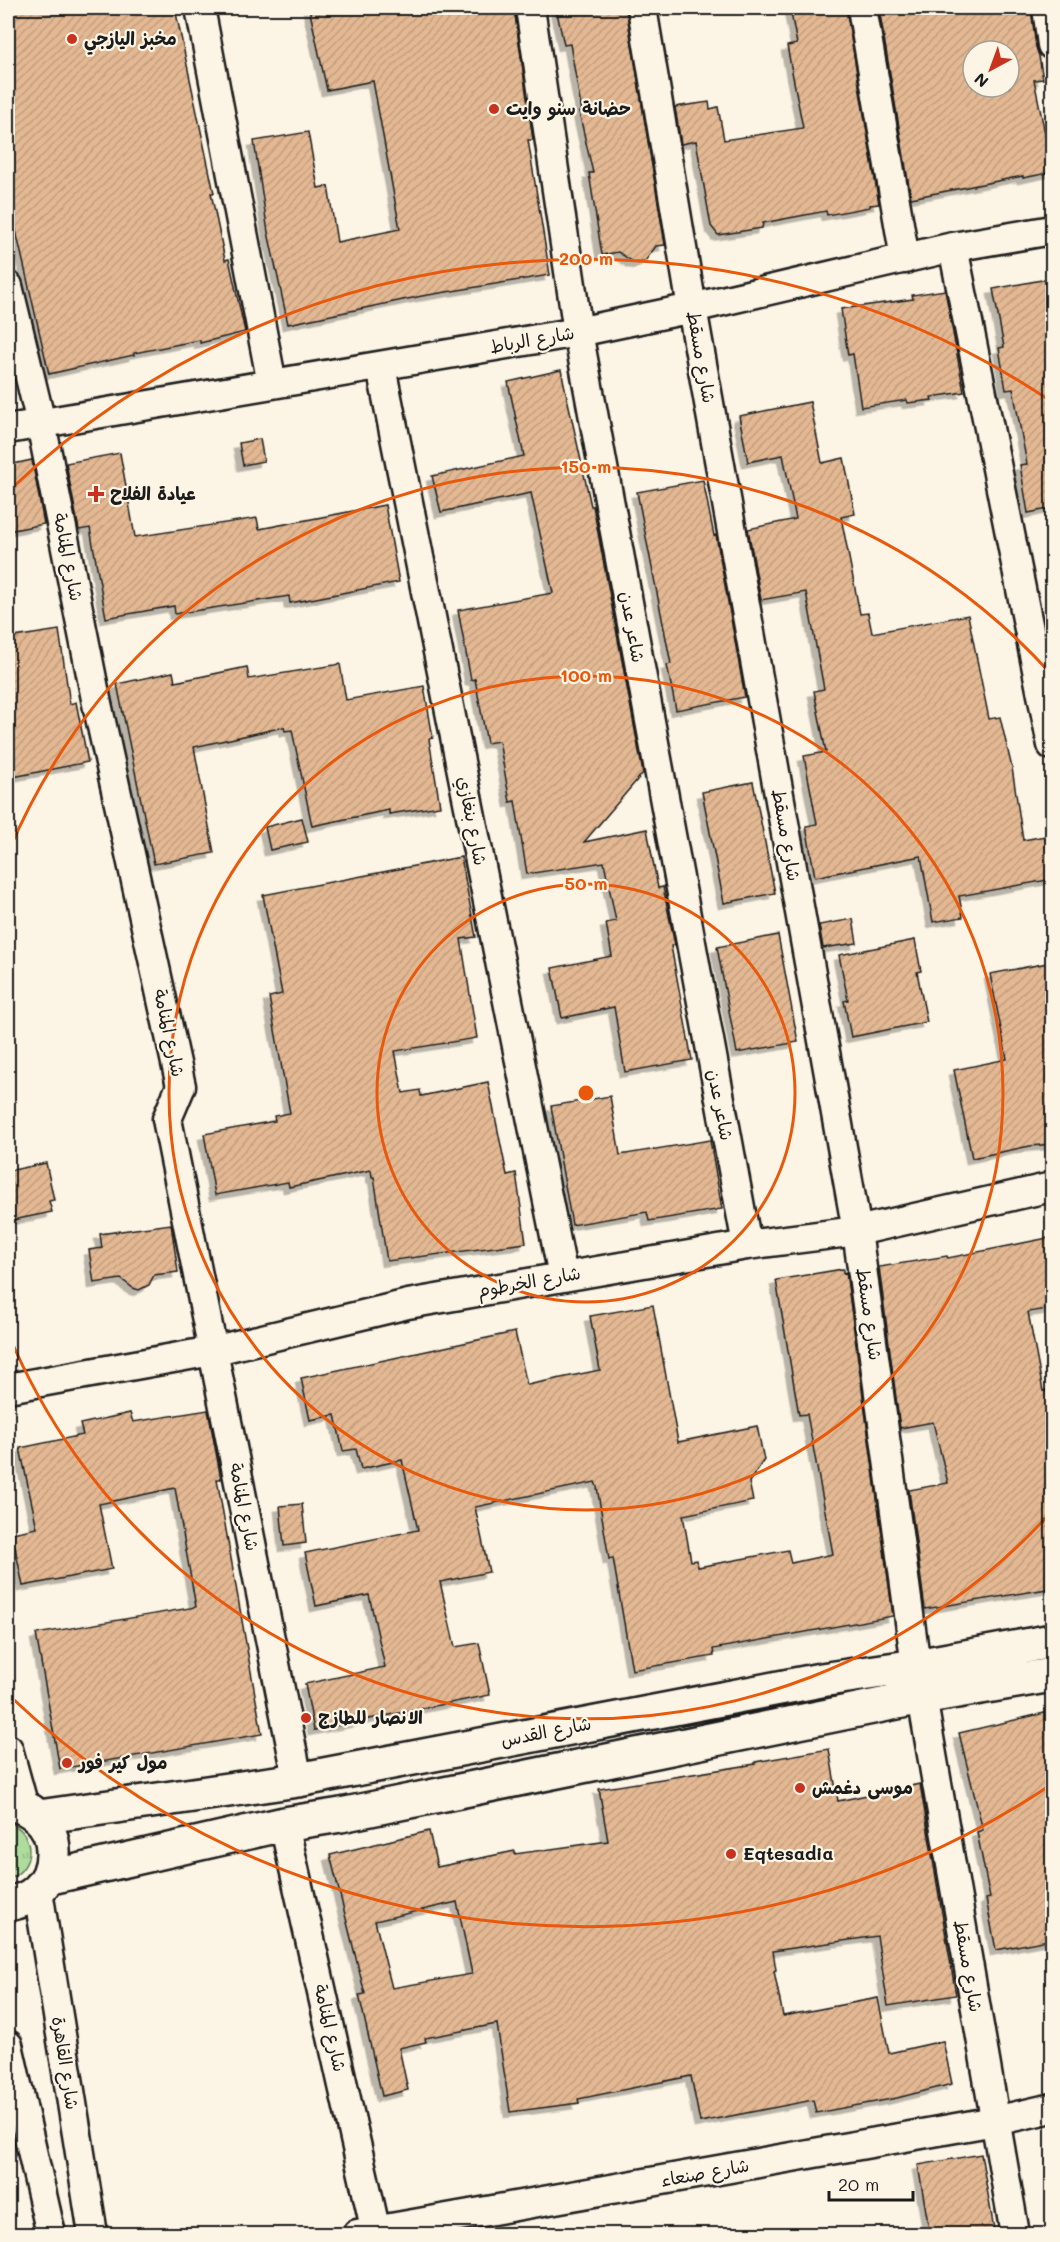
<svg xmlns="http://www.w3.org/2000/svg" width="1060" height="2242" viewBox="0 0 1060 2242" font-family="Mali,'Playpen Sans Arabic',sans-serif">
  <style>
    .grass { fill: url(#grass-tufts); stroke: #647c5c; stroke-width: 1.5 }
    .building { fill: url(#building-hatch); stroke: #1c1c1c; stroke-width: 1.5; fill-rule: evenodd; filter: url(#shadow) }
    .lines { fill: none; stroke-linecap: round; stroke-linejoin: round }
    .street-casing { stroke: #1c1c1c; stroke-width: 33 }
    .secondary-casing { stroke: #1c1c1c; stroke-width: 38 }
    .street { stroke: #fcf5e5; stroke-width: 28 }
    .secondary { stroke: #fcf5e5; stroke-width: 33 }
    .ring { fill: none; stroke: #e8590c; stroke-width: 3 }
    .poi-dot { fill: #c8321e; stroke: #fcf5e5; stroke-width: 2 }
    .labels { text-anchor: middle; stroke-width: 4.5; stroke-linejoin: round; paint-order: stroke }
    .poi-label { font-size: 18px; font-weight: bold; fill: #1c1c1c; stroke: #fcf5e5; text-anchor: start }
    .street-label { font-size: 18px; fill: #1c1c1c; stroke: #fcf5e5 }
    .centre { fill: #e8590c; stroke: #fcf5e5; stroke-width: 3 }
    .ring-label { font-size: 18px; text-anchor: middle; font-weight: bold; fill: #e8590c; stroke: #fcf5e5; stroke-width: 4.5; stroke-linejoin: round; paint-order: stroke }
  </style>
  <defs>
    <pattern id="grass-tufts" width="24" height="20" patternUnits="userSpaceOnUse" patternTransform="scale(1.5)"><rect width="24" height="20" fill="#addc9c"/><path d="M3 7l-1-3M5 7V3M7 7l1-3M15 17l-1-3M17 17v-4M19 17l1-3" fill="none" stroke="#94bc86"/></pattern>
    <pattern id="building-hatch" width="6" height="6" patternUnits="userSpaceOnUse" patternTransform="scale(1.5)"><rect width="6" height="6" fill="#e3b893"/><path d="M-1 1l2-2M0 6l6-6M5 7l2-2" fill="none" stroke="#c29e7e"/></pattern>
    <filter id="shadow"><feDropShadow dx="-5.5" dy="5.5" stdDeviation="0" flood-color="#0004"/></filter>
  </defs>
  <rect width="100%" height="100%" fill="#fcf5e5"/>
  <filter id="ink" filterUnits="userSpaceOnUse"><feTurbulence type="fractalNoise" baseFrequency=".0167" numOctaves="2"/><feDisplacementMap in="SourceGraphic" scale="12" xChannelSelector="R" yChannelSelector="G"/><feConvolveMatrix kernelMatrix="1 2 1 2 8 2 1 2 1" color-interpolation-filters="sRGB"/></filter>
  <g filter="url(#ink)">
    <path class="grass" d="M 8,1822 C 36,1832 36,1869 8,1879 Z"/>
    <path class="building" d="M 8,8 L 175,8 L 214,193 L 211,193 L 225,260 L 229,259 L 245,332 L 200,343 L 200,340 L 134,353 L 134,355 L 49,374 L 8,196 Z
      M 309,8 L 514,8 L 533,140 L 528,140 L 550,275 L 422,296 L 288,324 L 268,232 L 254,141 L 308,132 L 318,188 L 328,186 L 337,242 L 400,229 L 373,81 L 327,90 Z
      M 556,8 L 626,8 L 665,245 L 656,246 L 646,260 L 640,263 L 633,262 L 618,252 L 602,255 L 589,173 L 593,173 L 579,112 L 582,112 L 570,44 L 564,45 Z
      M 790,8 L 846,8 L 879,204 L 870,205 L 870,207 L 827,215 L 826,211 L 763,223 L 762,228 L 718,235 L 711,226 L 696,141 L 681,144 L 675,107 L 709,102 L 710,109 L 718,107 L 724,140 L 803,128 L 787,46 L 797,44 Z
      M 879,8 L 1031,8 L 1036,47 L 1039,56 L 1043,79 L 1034,80 L 1053,172 L 1023,178 L 1023,176 L 911,198 ZM 973,51 L 1009,51 L 1009,87 L 973,87 Z
      M 1053,278 L 1053,508 L 1028,513 L 1020,465 L 1027,464 L 1013,389 L 1006,390 L 999,348 L 1004,347 L 993,289 Z
      M 945,290 L 964,392 L 931,397 L 932,400 L 908,403 L 907,400 L 861,407 L 853,354 L 848,355 L 841,309 L 913,299 L 912,295 Z
      M 561,370 L 591,506 L 593,506 L 643,773 L 584,842 L 647,829 L 658,888 L 663,887 L 675,945 L 671,946 L 692,1060 L 625,1072 L 614,1007 L 562,1018 L 552,968 L 612,956 L 606,923 L 616,921 L 604,862 L 527,874 L 515,801 L 510,802 L 499,741 L 487,743 L 475,679 L 471,680 L 458,610 L 553,593 L 531,493 L 441,512 L 432,476 L 524,456 L 508,382 Z
      M 810,402 L 822,463 L 844,458 L 855,514 L 841,517 L 860,614 L 868,613 L 872,633 L 968,615 L 989,719 L 1000,717 L 1012,768 L 1023,840 L 1045,836 L 1053,879 L 959,896 L 963,917 L 933,922 L 921,856 L 815,877 L 806,826 L 817,824 L 804,756 L 826,752 L 814,691 L 824,689 L 806,592 L 761,600 L 748,529 L 796,519 L 783,455 L 748,462 L 739,416 Z
      M 260,439 L 264,461 L 243,465 L 239,443 Z
      M 120,453 L 135,537 L 257,518 L 259,529 L 385,505 L 399,582 L 290,603 L 289,596 L 175,614 L 174,606 L 106,618 L 90,528 L 79,530 L 66,463 Z
      M 32,460 L 44,524 L 8,531 L 8,465 Z
      M 703,480 L 714,536 L 716,535 L 745,697 L 676,710 L 667,665 L 671,664 L 637,492 Z
      M 59,630 L 70,704 L 76,702 L 88,762 L 8,778 L 8,638 Z
      M 340,664 L 346,700 L 424,686 L 433,738 L 429,739 L 440,806 L 389,814 L 389,810 L 312,826 L 292,730 L 285,731 L 284,727 L 194,747 L 214,853 L 154,864 L 117,684 L 173,672 L 175,682 L 247,667 L 249,679 Z
      M 753,782 L 775,893 L 724,903 L 702,792 Z
      M 302,818 L 308,842 L 270,850 L 265,827 Z
      M 461,857 L 476,937 L 461,939 L 477,1038 L 395,1051 L 403,1093 L 420,1090 L 421,1096 L 488,1082 L 507,1175 L 516,1173 L 526,1243 L 387,1261 L 374,1177 L 372,1177 L 371,1170 L 289,1187 L 288,1182 L 215,1195 L 204,1134 L 275,1121 L 274,1116 L 290,1113 L 269,997 L 282,994 L 263,895 Z
      M 853,919 L 857,943 L 823,948 L 819,925 Z
      M 778,935 L 798,1042 L 737,1053 L 717,947 Z
      M 915,940 L 921,971 L 917,972 L 927,1022 L 851,1037 L 844,1001 L 848,1000 L 839,955 Z
      M 1053,962 L 1053,1144 L 1030,1146 L 972,1158 L 954,1070 L 1007,1059 L 990,974 Z
      M 610,1096 L 620,1155 L 710,1140 L 722,1209 L 649,1221 L 647,1212 L 572,1225 L 551,1106 Z
      M 46,1163 L 54,1200 L 49,1201 L 52,1212 L 8,1221 L 8,1171 Z
      M 171,1224 L 178,1272 L 154,1275 L 149,1285 L 139,1290 L 133,1288 L 121,1279 L 94,1283 L 89,1250 L 102,1248 L 100,1234 Z
      M 1053,1237 L 1053,1308 L 1028,1312 L 1043,1391 L 1046,1390 L 1053,1418 L 1053,1588 L 925,1609 L 909,1490 L 948,1483 L 933,1422 L 900,1428 L 879,1267 L 947,1256 L 948,1258 Z
      M 843,1269 L 843,1273 L 846,1272 L 893,1616 L 713,1649 L 714,1656 L 632,1670 L 613,1558 L 609,1559 L 597,1487 L 595,1482 L 475,1507 L 489,1572 L 440,1582 L 455,1647 L 479,1643 L 490,1695 L 314,1730 L 305,1684 L 385,1667 L 369,1595 L 316,1606 L 305,1553 L 418,1530 L 402,1460 L 361,1469 L 356,1449 L 343,1451 L 335,1415 L 310,1420 L 301,1378 L 515,1332 L 527,1385 L 600,1370 L 590,1316 L 653,1305 L 678,1442 L 757,1426 L 764,1460 L 749,1482 L 753,1501 L 683,1515 L 691,1561 L 697,1560 L 698,1567 L 788,1550 L 791,1563 L 833,1554 L 807,1414 L 799,1415 L 776,1280 Z
      M 208,1410 L 221,1479 L 217,1479 L 262,1734 L 60,1769 L 36,1634 L 196,1607 L 175,1488 L 99,1504 L 112,1569 L 23,1586 L 12,1533 L 37,1528 L 20,1448 L 83,1435 L 80,1424 L 130,1413 L 133,1422 Z
      M 302,1504 L 306,1543 L 284,1546 L 280,1506 Z
      M 1053,1711 L 1053,1939 L 996,1950 L 986,1899 L 990,1898 L 977,1832 L 983,1830 L 959,1733 Z
      M 829,1749 L 838,1801 L 920,1784 L 956,1995 L 888,2006 L 877,1936 L 773,1951 L 776,1970 L 774,1971 L 783,2016 L 878,1998 L 889,2053 L 943,2041 L 952,2084 L 897,2098 L 816,2113 L 813,2100 L 700,2122 L 691,2076 L 578,2099 L 579,2103 L 510,2112 L 497,2024 L 425,2038 L 426,2042 L 399,2048 L 408,2090 L 382,2096 L 359,1995 L 365,1994 L 330,1855 L 429,1831 L 437,1867 L 515,1851 L 515,1854 L 608,1841 L 599,1789 L 755,1764 L 755,1762 ZM 457,1902 L 472,1974 L 392,1988 L 375,1921 Z
      M 981,2154 L 995,2235 L 930,2235 L 918,2165 Z"/>
    <g class="lines">
      <defs>
        <path id="street" d="M 200,8 L 272,384
          M 530,8 L 578,332 L 747,1245
          M 642,8 L 692,308 L 857,1231 L 916,1666
          M 862,8 L 905,259
          M 1047,8 L 1052,45
          M 953,247 L 1052,745
          M 8,286 L 41,423 L 96,699 L 181,1086 L 167,1119 L 298,1780
          M 381,367 L 563,1276
          M 8,429 L 578,332 L 692,308 L 953,247 L 1052,230
          M 8,1388 L 212,1351 L 408,1304 L 747,1245 L 857,1231 L 1052,1187
          M 922,1697 L 1015,2234
          M 8,1749 L 24,1807
          M 284,1824 L 376,2232
          M 38,1891 L 93,2234
          M 8,2045 L 51,2234
          M 357,2234 L 995,2121 L 1052,2108"/>
        <path id="secondary" d="M 8,1802 C 19,1805 28,1808 37,1816 C 59,1834 58,1872 37,1891 C 29,1899 18,1902 8,1904
          M 39,1817 L 298,1780 L 821,1680 L 916,1666 L 1052,1641
          M 47,1878 L 284,1824 L 341,1815 L 922,1697 L 1052,1675"/>
      </defs>
      <use href="#street" class="street-casing"/>
      <use href="#secondary" class="secondary-casing"/>
      <use href="#street" class="street"/>
      <use href="#secondary" class="secondary"/>
    </g>
  </g>
  <g class="ring">
    <circle cx="586" cy="1093" r="209"/>
    <circle cx="586" cy="1093" r="417"/>
    <path d="M1051 1512A626 626 0 0 1 8 1333M8 853A626 626 0 0 1 1051 674"/>
    <path d="M1052 1784A834 834 0 0 1 12 1698M12 488A834 834 0 0 1 1052 402"/>
  </g>
  <g class="poi-dot">
    <circle cx="72" cy="39" r="6"/>
    <circle cx="494" cy="109" r="6"/>
    <path d="M93 485h6v6h6v6h-6v6h-6v-6h-6v-6h6z"/>
    <circle cx="306" cy="1718" r="6"/>
    <circle cx="67" cy="1763" r="6"/>
    <circle cx="800" cy="1788" r="6"/>
    <circle cx="731" cy="1854" r="6"/>
  </g>
  <g class="labels">
    <g class="poi-label">
      <text x="84" y="45">مخبز اليازجي</text>
      <text x="506" y="115">حضانة سنو وايت</text>
      <text x="110" y="500">عيادة الفلاح</text>
      <text x="318" y="1724">الانصار للطازج</text>
      <text x="79" y="1769">مول كير فور</text>
      <text x="812" y="1794">موسى دغمش</text>
      <text x="743" y="1860">Eqtesadia</text>
    </g>
    <g class="street-label">
      <text transform="translate(532 340) rotate(-10)" y="6">شارع الرباط</text>
      <text transform="translate(701 357) rotate(80)" y="6">شارع مسقط</text>
      <text transform="translate(68 557) rotate(79)" y="6">شارع المنامة</text>
      <text transform="translate(632 627) rotate(80)" y="6">شاعر عدن</text>
      <text transform="translate(472 821) rotate(79)" y="6">شارع بنغازي</text>
      <text transform="translate(786 835) rotate(80)" y="6">شارع مسقط</text>
      <text transform="translate(169 1033) rotate(78)" y="6">شارع المنامة</text>
      <text transform="translate(720 1105) rotate(79)" y="6">شاعر عدن</text>
      <text transform="translate(529 1282) rotate(-10)" y="6">شارع الخرطوم</text>
      <text transform="translate(869 1314) rotate(82)" y="6">شارع مسقط</text>
      <text transform="translate(244 1507) rotate(79)" y="6">شارع المنامة</text>
      <text transform="translate(546 1732) rotate(-11)" y="6">شارع القدس</text>
      <text transform="translate(968 1966) rotate(80)" y="6">شارع مسقط</text>
      <text transform="translate(330 2028) rotate(77)" y="6">شارع المنامة</text>
      <text transform="translate(65 2063) rotate(81)" y="6">شارع القاهرة</text>
      <text transform="translate(705 2173) rotate(-10)" y="6">شارع صنعاء</text>
    </g>
  </g>
  <circle cx="586" cy="1093" r="9" class="centre"/>
  <g class="ring-label">
    <text x="586" y="265">200 m</text>
    <text x="586" y="473">150 m</text>
    <text x="586" y="682">100 m</text>
    <text x="586" y="890">50 m</text>
  </g>
  <rect width="1060" height="2242" fill="none" stroke="#fcf5e5" stroke-width="30"/>
  <rect x="15" y="15" width="1030" height="2212" fill="none" stroke="#1c1c1c" stroke-width="2" filter="url(#ink)"/>
  <g transform="translate(991 69) rotate(221)"><circle r="28" fill="#fcf5e5" stroke="#a29e95" stroke-width="1.5"/>
  <path d="M0-4.5L10 22L0 15L-10 22Z" fill="#c8321e"/>
  <text y="-9" font-size="16" font-weight="bold" text-anchor="middle" fill="#1c1c1c">N</text>
  </g>
  <path d="M829 2191v9h84v-9" fill="none" stroke="#1c1c1c" stroke-width="3"/>
  <text x="838" y="2191" font-size="18" fill="#1c1c1c" stroke="#fcf5e5" stroke-width="4.5" paint-order="stroke">20 m</text>
</svg>
